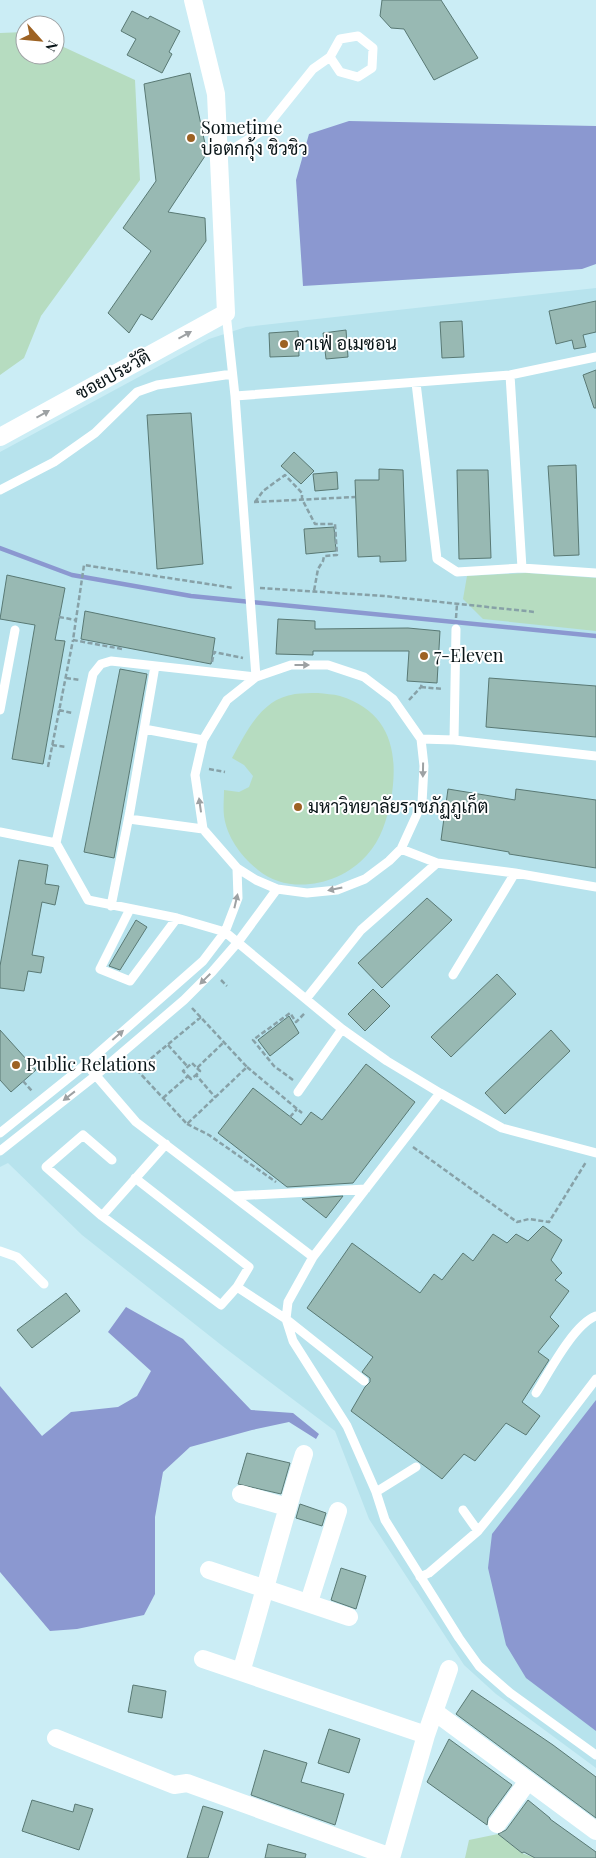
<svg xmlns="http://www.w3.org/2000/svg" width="596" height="1858" viewBox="0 0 596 1858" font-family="'Playfair Display',Sarabun,serif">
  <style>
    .built { fill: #b7e3ed }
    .green { fill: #b6dcc0 }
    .water { fill: #8b98d0 }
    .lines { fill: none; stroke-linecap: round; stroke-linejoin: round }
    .stream { stroke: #8b98d0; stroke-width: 4.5 }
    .building { fill: #98b9b3; stroke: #597974 }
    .path { stroke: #87a1a7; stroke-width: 2.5; stroke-dasharray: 5 2.5; stroke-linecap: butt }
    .service { stroke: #fff; stroke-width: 9 }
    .minor { stroke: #fff; stroke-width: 18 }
    .oneway { fill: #9da1a3 }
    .poi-dot { fill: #9d6223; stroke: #fff; stroke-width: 2 }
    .labels { text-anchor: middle; stroke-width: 4; stroke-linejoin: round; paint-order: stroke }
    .poi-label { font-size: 18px; fill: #091518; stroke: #fff; text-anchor: start }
    .street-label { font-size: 18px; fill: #091518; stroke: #fff }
  </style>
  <rect width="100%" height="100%" fill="#cbedf5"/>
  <path class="built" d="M 596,288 L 596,1768 L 496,1694 L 464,1665 L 369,1519 L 335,1431 L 225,1348 L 82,1235 L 8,1163 L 0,1167 L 0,452 L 209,339 L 246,327 Z"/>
  <path class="green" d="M 25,32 L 25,55 L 55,55 L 55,43 L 135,80 L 140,180 L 41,316 L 24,358 L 0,375 L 0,33 Z
    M 526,573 L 596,578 L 596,631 L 483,619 L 463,599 L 467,576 Z
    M 318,693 C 325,694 333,694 340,696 C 391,712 399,753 391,800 C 387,819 381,840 367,855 C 341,885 289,896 258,870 C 242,857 227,838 224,816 C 223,808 224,798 224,790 L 239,792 L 249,787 L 253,776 L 244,765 L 232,758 C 247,731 261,699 295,694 C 302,693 310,693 318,693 Z
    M 498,1834 L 522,1853 L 535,1858 L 465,1858 L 469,1840 Z"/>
  <path class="water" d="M 349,121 L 596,126 L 596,264 L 582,269 L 303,286 L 296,180 L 309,134 Z
    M 126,1307 L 183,1339 L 251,1410 L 293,1413 L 319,1434 L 316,1439 L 289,1422 L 252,1430 L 190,1447 L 163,1472 L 155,1517 L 155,1594 L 144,1615 L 77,1629 L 50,1631 L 0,1572 L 0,1386 L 42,1436 L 71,1412 L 118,1407 L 137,1396 L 151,1371 L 108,1332 Z
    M 596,1400 L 596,1731 L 526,1678 L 506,1645 L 488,1568 L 492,1534 Z"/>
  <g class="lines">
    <path class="stream" d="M 0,548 L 72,575 L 191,596 L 596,636"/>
  </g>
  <path class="building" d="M 382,0 L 441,0 L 478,58 L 434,80 L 404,29 L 391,28 L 380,16 Z
    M 132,11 L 148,19 L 150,16 L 180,31 L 169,52 L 172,54 L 162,73 L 127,55 L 136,39 L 121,31 Z
    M 190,73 L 207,153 L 168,212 L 205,218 L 206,241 L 152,320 L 141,314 L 129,333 L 108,313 L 151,251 L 123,228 L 156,181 L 144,84 Z
    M 596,301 L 596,332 L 583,335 L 586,347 L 574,349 L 572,340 L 556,344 L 549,311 Z
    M 462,321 L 464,357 L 442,358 L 440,322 Z
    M 346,330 L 348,357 L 326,359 L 323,333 Z
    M 298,331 L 299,356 L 270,357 L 269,333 Z
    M 596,370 L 596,408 L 594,408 L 583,375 Z
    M 191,413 L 203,564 L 157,569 L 147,415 Z
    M 294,452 L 314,471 L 301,484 L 281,466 Z
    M 576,465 L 579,555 L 554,556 L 548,466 Z
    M 379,469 L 403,470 L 406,561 L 380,562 L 380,556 L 358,557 L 355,480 L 379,480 Z
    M 457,470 L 488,470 L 491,558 L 459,559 Z
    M 337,472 L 338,489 L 315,491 L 313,474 Z
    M 334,527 L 336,551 L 306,554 L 304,529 Z
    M 7,575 L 65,588 L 55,640 L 65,641 L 43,764 L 12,759 L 35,625 L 0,619 Z
    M 85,611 L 215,638 L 211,664 L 81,639 Z
    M 278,619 L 315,621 L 315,629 L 408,628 L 440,631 L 437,683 L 407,681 L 409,651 L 313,651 L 313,655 L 276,654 Z
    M 120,669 L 147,674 L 114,858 L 84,852 Z
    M 489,678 L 596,686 L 596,737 L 486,727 Z
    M 448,789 L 515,800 L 516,789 L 596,800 L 596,868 L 509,854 L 509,852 L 441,840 Z
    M 19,860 L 48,865 L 45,884 L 59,886 L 55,905 L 42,902 L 32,955 L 44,957 L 41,973 L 28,971 L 24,991 L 0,988 L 0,966 Z
    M 427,898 L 452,920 L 382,988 L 358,963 Z
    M 136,920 L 147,927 L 120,970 L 109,966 Z
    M 497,974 L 516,994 L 451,1057 L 431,1037 Z
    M 373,989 L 390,1006 L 365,1031 L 348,1014 Z
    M 289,1016 L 299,1033 L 270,1056 L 258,1040 Z
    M 0,1030 L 36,1070 L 11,1092 L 0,1080 Z
    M 551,1030 L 570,1051 L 505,1114 L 485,1093 Z
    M 366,1064 L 415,1102 L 353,1183 L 287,1187 L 218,1133 L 253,1088 L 301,1125 L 311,1112 L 322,1120 Z
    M 343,1196 L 326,1218 L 302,1199 Z
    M 543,1226 L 562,1240 L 551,1260 L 562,1273 L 555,1280 L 569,1291 L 550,1317 L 559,1326 L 538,1352 L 549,1360 L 522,1402 L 540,1416 L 526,1435 L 506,1423 L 475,1461 L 464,1454 L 442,1479 L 351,1411 L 365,1387 L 370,1382 L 370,1378 L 362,1372 L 373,1357 L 307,1308 L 352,1243 L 420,1293 L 434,1274 L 442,1280 L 463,1253 L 473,1261 L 493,1234 L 507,1243 L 516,1234 L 528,1241 Z
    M 66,1293 L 80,1311 L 32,1348 L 17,1330 Z
    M 247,1453 L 290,1463 L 281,1494 L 238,1484 Z
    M 300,1504 L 326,1513 L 322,1526 L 296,1518 Z
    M 341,1568 L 366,1576 L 356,1609 L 331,1600 Z
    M 133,1685 L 166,1691 L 162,1718 L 128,1712 Z
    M 472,1690 L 553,1745 L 596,1777 L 596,1818 L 456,1714 Z
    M 329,1729 L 360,1739 L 349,1773 L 318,1763 Z
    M 449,1739 L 512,1785 L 488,1818 L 487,1825 L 427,1782 Z
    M 264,1750 L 307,1763 L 301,1782 L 344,1794 L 335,1825 L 251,1795 Z
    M 32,1800 L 73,1812 L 75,1804 L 93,1809 L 79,1850 L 22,1831 Z
    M 528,1800 L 550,1818 L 550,1819 L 596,1852 L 596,1858 L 535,1858 L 524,1852 L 522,1853 L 498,1834 L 506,1830 Z
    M 203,1806 L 223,1812 L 208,1858 L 187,1858 Z
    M 268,1844 L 306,1854 L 305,1858 L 265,1858 Z"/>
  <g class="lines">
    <path class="path" d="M 254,502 L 355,497
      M 255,502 L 263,491 L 285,475 L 302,493 L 302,499 L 315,524 L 335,524 L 337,555 L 324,556 L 323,561 L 318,569 L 314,591
      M 260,588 L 384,596 L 535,612
      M 59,617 L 76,620
      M 456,618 L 457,604
      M 122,649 L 73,640 L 84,565 L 234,588
      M 212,662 L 214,652 L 243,658
      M 66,678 L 80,680
      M 421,687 L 443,689
      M 409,700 L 421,687 L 422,682
      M 59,710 L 72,713
      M 52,745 L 66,747
      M 48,767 L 73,640
      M 209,769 L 225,772
      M 221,980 L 227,986
      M 192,1008 L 247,1067 L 187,1124 L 137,1070 L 201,1017
      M 168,1045 L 188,1067
      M 132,1065 L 137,1070
      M 247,1067 L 302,1113
      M 197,1068 L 200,1071 L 196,1075 L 215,1097
      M 188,1076 L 191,1079 L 196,1075
      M 293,1080 L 274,1066 L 253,1040 L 290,1013 L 296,1022 L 305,1013
      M 23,1081 L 32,1091
      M 163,1098 L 188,1076 L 183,1071 L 192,1063 L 197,1068 L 224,1042
      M 290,1117 L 297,1109
      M 187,1124 L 209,1135 L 276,1182
      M 413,1147 L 517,1222 L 529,1219 L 549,1222 L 586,1162"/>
    <path class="service" d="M 219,157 L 264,130 L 313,69 L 330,57 L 340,39 L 358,36 L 373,48 L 372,68 L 358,77 L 340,72 L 330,57
      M 226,313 L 235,396 L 256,677
      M 510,375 L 522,568
      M 416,383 L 437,559 L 457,572 L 522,568 L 596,573
      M 235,396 L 510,375 L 596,357
      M 0,490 L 54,462 L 95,433 L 137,392 L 157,385 L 232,374
      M 256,677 L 227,700 L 203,740 L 195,775 L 203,829 L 237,868 L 256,880 L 277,889 L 307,893 L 337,890 L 365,879 L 389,861 L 401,849 L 422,803 L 424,766 L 421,739 L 393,699 L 364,677 L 328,665 L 291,665 L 256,677 L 111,661 L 101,664 L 93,674 L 56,843 L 88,900 L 177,918 L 225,932 L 342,1029 L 387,1061 L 440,1093 L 502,1128 L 596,1153
      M 0,710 L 15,630
      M 144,729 L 203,740
      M 421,739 L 454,740 L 596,756
      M 454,740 L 456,629
      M 129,819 L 203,829
      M 0,832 L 56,843
      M 401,849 L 437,863 L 515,873 L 596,887
      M 111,906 L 130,811 L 155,666
      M 130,909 L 100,969 L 130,981 L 177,918
      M 453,975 L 515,873
      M 306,999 L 361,930 L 437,863
      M 86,1064 L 136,1122 L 313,1257
      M 298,1092 L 342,1029
      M 440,1093 L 313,1257 L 288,1302 L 286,1319 L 293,1341 L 347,1426 L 376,1492 L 385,1520 L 459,1638 L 479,1666 L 510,1693 L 596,1755
      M 0,1133 L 86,1064 L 203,961 L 225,932 L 238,898 L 237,868
      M 0,1151 L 95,1076 L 184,1000 L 212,972 L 238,942 L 277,889
      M 112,1160 L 83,1135 L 46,1167 L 102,1216 L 221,1305 L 237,1287 L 286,1319 L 364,1381
      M 135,1178 L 249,1267 L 237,1287
      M 234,1196 L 366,1189
      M 102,1216 L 166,1144
      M 0,1251 L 17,1257 L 44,1284
      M 536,1393 C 549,1372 574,1324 596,1316
      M 376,1492 L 416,1467
      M 478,1531 L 512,1489 L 596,1379
      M 420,1577 L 429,1573 L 478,1531 L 463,1510"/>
    <path class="minor" d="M 0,437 L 226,313 L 216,94 L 193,0
      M 241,1494 L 287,1507
      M 209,1570 L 349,1617
      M 309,1602 L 338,1511
      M 203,1659 L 426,1735
      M 241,1672 C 263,1599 281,1526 304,1454
      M 435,1712 L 596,1831
      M 56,1738 L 174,1785 L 187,1783 L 391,1857
      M 497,1824 L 528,1781
      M 391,1858 L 426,1735 L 449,1669"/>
  </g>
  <defs><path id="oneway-solid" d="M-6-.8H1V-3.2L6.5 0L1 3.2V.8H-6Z" transform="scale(1.25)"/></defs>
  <g class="oneway">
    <use href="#oneway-solid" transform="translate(185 335) rotate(-29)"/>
    <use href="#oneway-solid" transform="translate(43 414) rotate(-29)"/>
    <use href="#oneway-solid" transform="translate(302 665)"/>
    <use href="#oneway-solid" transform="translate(423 770) rotate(91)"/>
    <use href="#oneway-solid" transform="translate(200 805) rotate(-98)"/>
    <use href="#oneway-solid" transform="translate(335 889) rotate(168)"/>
    <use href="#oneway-solid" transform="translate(236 901) rotate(-77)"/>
    <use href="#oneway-solid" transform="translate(205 979) rotate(135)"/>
    <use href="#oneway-solid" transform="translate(118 1035) rotate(-41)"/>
    <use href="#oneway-solid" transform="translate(69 1096) rotate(142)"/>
  </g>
  <g class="poi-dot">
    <circle cx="191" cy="138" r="5"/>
    <circle cx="284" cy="344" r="5"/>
    <circle cx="424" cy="656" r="5"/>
    <circle cx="298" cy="807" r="5"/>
    <circle cx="16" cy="1065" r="5"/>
  </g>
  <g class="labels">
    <g class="poi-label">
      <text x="201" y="134">Sometime<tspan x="201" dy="21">บ่อตกกุ้ง ชิวชิว</tspan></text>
      <text x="294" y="350">คาเฟ่ อเมซอน</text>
      <text x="434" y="662">7-Eleven</text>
      <text x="308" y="813">มหาวิทยาลัยราชภัฏภูเก็ต</text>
      <text x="26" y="1071">Public Relations</text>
    </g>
    <g class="street-label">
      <text transform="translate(113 375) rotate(-29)" y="6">ซอยประวัติ</text>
    </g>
  </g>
  <g transform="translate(40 40) rotate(117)"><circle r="24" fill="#ffffff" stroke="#9da1a3"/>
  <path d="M0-4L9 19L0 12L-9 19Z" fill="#9d6223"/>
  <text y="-8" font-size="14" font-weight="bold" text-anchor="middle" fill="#091518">N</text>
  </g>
</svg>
